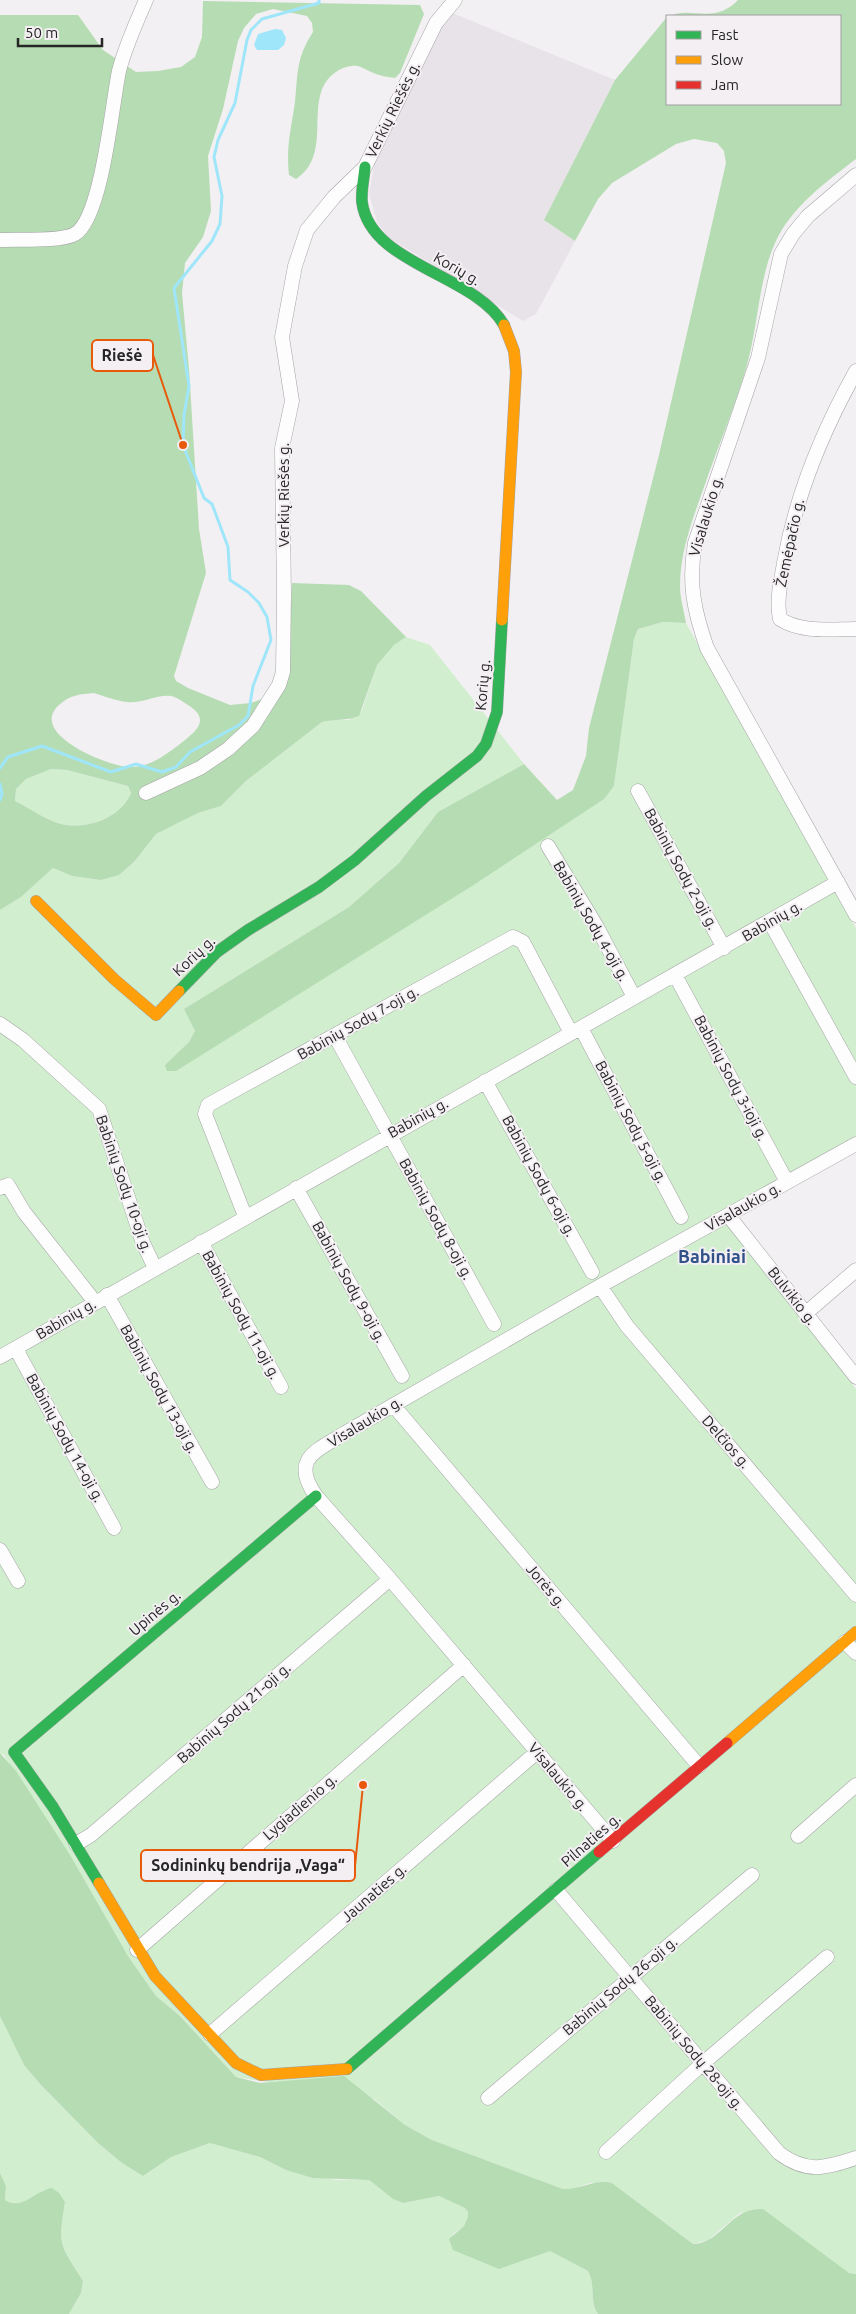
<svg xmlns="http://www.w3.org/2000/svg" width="856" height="2314" viewBox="0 0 856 2314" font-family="Ubuntu,sans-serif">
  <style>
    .built { fill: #e8e2e9 }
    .green { fill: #d1efcf }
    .forest { fill: #b6dcb3; fill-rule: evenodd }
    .water { fill: #9fe6fa }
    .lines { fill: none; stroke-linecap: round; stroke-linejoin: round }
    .stream { stroke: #9fe6fa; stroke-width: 3 }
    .street-casing { stroke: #a5a4a6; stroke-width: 15 }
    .fast-casing { stroke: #a5a4a6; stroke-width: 12 }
    .slow-casing { stroke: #a5a4a6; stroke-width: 12 }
    .jam-casing { stroke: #a5a4a6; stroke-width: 12 }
    .street { stroke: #fdfdfd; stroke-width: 14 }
    .fast { stroke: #30b455; stroke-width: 11 }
    .slow { stroke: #ff9f0a; stroke-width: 11 }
    .jam { stroke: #e5322d; stroke-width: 11 }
    .labels { text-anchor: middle; stroke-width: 4; stroke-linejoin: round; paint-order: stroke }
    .street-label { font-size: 15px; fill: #272627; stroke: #f3eff3 }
    .quarter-label { font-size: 18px; font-weight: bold; fill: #315189; stroke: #f3eff3 }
    .leader { fill: none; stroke: #e8590c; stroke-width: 2 }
    .callout-dot { fill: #e8590c; stroke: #f3eff3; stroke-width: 2 }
    .callout { fill: #f3eff3; stroke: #e8590c; stroke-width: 2 }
    .callout-label { font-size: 16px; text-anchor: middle; font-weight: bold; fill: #272627 }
  </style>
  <rect width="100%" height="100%" fill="#f2f0f2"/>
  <path class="built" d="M 450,12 L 615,80 L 544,220 L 575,241 L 536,314 L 523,321 L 388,237 L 377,222 L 369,194 L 375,160 L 435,37 Z"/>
  <path class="green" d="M 663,622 L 686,623 L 856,928 L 856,1137 L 723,1213 L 856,1389 L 856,2274 L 849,2273 L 741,2212 L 708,2240 L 693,2244 L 612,2183 L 590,2183 L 572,2189 L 563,2189 L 432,2140 L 405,2125 L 374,2099 L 236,2077 L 180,2016 L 156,1996 L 128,1956 L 4,1755 L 0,1753 L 0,910 L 21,897 L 53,868 L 72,876 L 101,880 L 119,875 L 134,862 L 156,834 L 198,813 L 221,806 L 246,781 L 322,722 L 331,720 L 349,720 L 362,710 L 377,665 L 394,645 L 406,637 L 430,645 L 524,764 L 438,812 L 399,863 L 349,907 L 184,1009 L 195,1031 L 189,1042 L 165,1065 C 317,976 474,893 614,786 L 634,639 L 638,629 Z
    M 51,769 L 67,770 L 124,785 L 128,786 L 131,793 C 121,818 87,830 61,824 C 46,820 29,808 15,801 L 16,789 L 26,779 Z
    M 0,2016 L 24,2065 L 41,2085 L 98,2143 L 122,2163 L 143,2176 L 170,2157 L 210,2143 L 260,2157 L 286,2170 L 336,2180 L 369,2180 L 393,2199 L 403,2203 L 439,2196 L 465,2208 L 468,2212 L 468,2217 L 464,2226 L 452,2235 L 550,2251 L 588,2271 C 596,2284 589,2302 598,2314 L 69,2314 L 81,2293 L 83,2281 C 59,2243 58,2246 65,2202 L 44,2190 C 31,2198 21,2209 5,2200 L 6,2186 L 0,2173 Z"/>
  <path class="forest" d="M 738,0 L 856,0 L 856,159 C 826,182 791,207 775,243 C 759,278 758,326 747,365 C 735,407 717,449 703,490 C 692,520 680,553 680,586 C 680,598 684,611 686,623 L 663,622 L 638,629 L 634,639 L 614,786 L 604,799 L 472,886 L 176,1071 L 167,1071 L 165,1065 L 189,1042 L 195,1031 L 184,1009 L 349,907 L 399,863 L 438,812 L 524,764 L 557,800 L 573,790 L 586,756 L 589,728 L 659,455 L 726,163 L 724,151 L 717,143 L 694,139 L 676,144 L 612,183 L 598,199 L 575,241 L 544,220 L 615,80 L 667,17 L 667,104 L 840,104 L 840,16 L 669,16 C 692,6 714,25 738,0 Z
    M 203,1 L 420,5 L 424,14 L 400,73 L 395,78 C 388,77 381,76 376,74 C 370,72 364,68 358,66 C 351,65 341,68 336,72 C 300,96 336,153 296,179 L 289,175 C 286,146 291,130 295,102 C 298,73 296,58 313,32 L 312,23 L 307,16 L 273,9 L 256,14 L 244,28 L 238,41 L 223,109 L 208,156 L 211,211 L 203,237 L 185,263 L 182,293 L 189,369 L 199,529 L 206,573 L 174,676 L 176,681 L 188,688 L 230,705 L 251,703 L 270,696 L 288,674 L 292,583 L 349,585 L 361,591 L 406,637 L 394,645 L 377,665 L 359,716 C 346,721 335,719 322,722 L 246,781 L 221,806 L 198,813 L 156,834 L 134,862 L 119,875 L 101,880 L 72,876 L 53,868 L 21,897 L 0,910 L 0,15 L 78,15 L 103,50 L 136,72 L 158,71 L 181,67 L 195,57 L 202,37 ZM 94,693 C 104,696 116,701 127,702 C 142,704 157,694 171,696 C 177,697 183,702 188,705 C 212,720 195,732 180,744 C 164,756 150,767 130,767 C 109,767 27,734 59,705 C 70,695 80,694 94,693 ZM 51,769 L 67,770 L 124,785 L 128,786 L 131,793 C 121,818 87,830 61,824 C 46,820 29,808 15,801 L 16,789 L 26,779 Z
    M 0,1753 L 16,1771 L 70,1855 L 128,1956 L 156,1996 L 180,2016 L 236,2077 L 260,2083 L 344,2076 L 405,2125 L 432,2140 L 563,2189 C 581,2190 594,2179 612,2183 L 693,2244 C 722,2243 730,2207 763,2209 L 849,2273 L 856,2274 L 856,2314 L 598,2314 C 589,2302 596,2284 588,2271 L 550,2251 L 499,2269 L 453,2250 L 449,2239 L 464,2226 L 468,2217 L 468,2212 L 465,2208 L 439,2196 L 403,2203 L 393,2199 L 369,2180 L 313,2178 L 286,2170 L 260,2157 L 210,2143 L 171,2157 L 143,2176 L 122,2163 L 98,2143 L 41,2085 L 24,2065 L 0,2016 Z
    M 0,2173 L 6,2186 L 5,2200 C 23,2211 34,2191 52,2188 L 59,2193 L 65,2202 C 58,2246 59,2243 83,2281 L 81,2293 L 69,2314 L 0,2314 Z"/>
  <path class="water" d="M 275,29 L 282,30 L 286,38 L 284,45 L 278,50 L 257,50 L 254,45 L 258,34 Z"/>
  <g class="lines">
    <path class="stream" d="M 0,768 L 8,757 L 42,746 L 111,772 L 136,764 L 162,772 L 176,767 L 190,752 L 239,725 L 248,716 L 253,686 L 271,640 L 267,617 L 259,603 L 248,592 L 230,580 L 228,547 L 212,504 L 204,498 L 183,445 L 184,415 L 189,386 L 174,288 L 212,241 L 220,224 L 222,196 L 214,157 L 218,140 L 235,103 L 247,40 L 251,30 L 262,19 L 319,3 L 319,0
      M 0,784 L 2,794 L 0,800"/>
    <defs>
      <path id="street" d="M 856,175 L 808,216 L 793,234 L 781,254 L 758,358 L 695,543 C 688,583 694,611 707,648 L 856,915
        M 0,240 C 18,239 61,242 75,234 C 102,218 112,104 119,71 C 125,47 136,23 146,0
        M 856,371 C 822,432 796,494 784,563 C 781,582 776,600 780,619 C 801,633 832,629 856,629
        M 638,791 L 724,948
        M 146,793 L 200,768 L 228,749 L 253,726 L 279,685 L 283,672 L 284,595 L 282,448 L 292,401 L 282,337 L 295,266 L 307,230 L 334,197 L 365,167 L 436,23 L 455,0
        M 548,846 L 597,927 L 634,997
        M 770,922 L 856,1077
        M 675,975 L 787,1182
        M 0,1024 L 23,1040 L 99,1109 L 143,1243 L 155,1268
        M 581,1028 L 681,1217
        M 335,1036 L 494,1324
        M 485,1081 L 592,1272
        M 0,1188 L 8,1185 L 24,1212 L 95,1302
        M 296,1188 L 402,1376
        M 728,1215 L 856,1377
        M 245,1216 L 205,1114 L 208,1105 L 513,937 L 523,942 L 571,1033
        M 201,1242 L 281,1387
        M 600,1286 L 627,1326 L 856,1595
        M 107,1295 L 212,1482
        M 806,1313 L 856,1270
        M 16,1349 L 114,1528
        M 0,1357 L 838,882
        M 393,1405 L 699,1766
        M 0,1550 L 18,1581
        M 845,1642 L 856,1653
        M 798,1836 L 856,1785
        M 613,1841 L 390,1579 L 316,1496 C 290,1459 316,1451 345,1433 L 600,1286 L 856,1144
        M 76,1844 L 91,1835 L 390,1579
        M 556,1890 L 779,2153 C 807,2174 825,2168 856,2158
        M 137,1950 L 464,1665
        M 210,2034 L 537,1752
        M 488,2098 L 752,1875
        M 606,2152 L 702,2064 L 827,1957"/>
      <path id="fast" d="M 365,167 C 364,178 361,191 362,202 C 370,265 475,274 504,325
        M 179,991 L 217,952 L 248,930 L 319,887 L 355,860 L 426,796 L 477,756 L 486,744 L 497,712 L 502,620
        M 99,1883 L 53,1807 L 14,1752 L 316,1496
        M 347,2069 L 599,1852"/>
      <path id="slow" d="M 502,620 L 516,372 L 514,351 L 504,325
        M 36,901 L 114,979 L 156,1015 L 179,991
        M 727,1743 L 856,1632
        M 99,1883 L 155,1976 L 236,2063 L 261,2075 L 347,2069"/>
      <path id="jam" d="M 599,1852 L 727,1743"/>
    </defs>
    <use href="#street" class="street-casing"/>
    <use href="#fast" class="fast-casing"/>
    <use href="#slow" class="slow-casing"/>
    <use href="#jam" class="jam-casing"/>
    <use href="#street" class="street"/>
    <use href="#fast" class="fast"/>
    <use href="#slow" class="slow"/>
    <use href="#jam" class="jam"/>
  </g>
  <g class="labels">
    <g class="street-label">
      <text transform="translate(393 110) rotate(-64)" y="5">Verkių Riešės g.</text>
      <text transform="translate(457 269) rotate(30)" y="5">Korių g.</text>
      <text transform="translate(284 495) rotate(-90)" y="5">Verkių Riešės g.</text>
      <text transform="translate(706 516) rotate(-73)" y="5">Visalaukio g.</text>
      <text transform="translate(790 543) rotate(-78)" y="5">Žemėpačio g.</text>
      <text transform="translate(483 685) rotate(-85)" y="5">Korių g.</text>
      <text transform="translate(681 869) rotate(61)" y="5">Babinių Sodų 2-oji g.</text>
      <text transform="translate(591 921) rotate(60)" y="5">Babinių Sodų 4-oji g.</text>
      <text transform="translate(772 921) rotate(-30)" y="5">Babinių g.</text>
      <text transform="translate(194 956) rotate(-43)" y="5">Korių g.</text>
      <text transform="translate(358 1023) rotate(-29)" y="5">Babinių Sodų 7-oji g.</text>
      <text transform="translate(731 1078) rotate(62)" y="5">Babinių Sodų 3-ioji g.</text>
      <text transform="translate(418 1118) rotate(-29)" y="5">Babinių g.</text>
      <text transform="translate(631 1122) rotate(62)" y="5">Babinių Sodų 5-oji g.</text>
      <text transform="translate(539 1176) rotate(61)" y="5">Babinių Sodų 6-oji g.</text>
      <text transform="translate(124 1184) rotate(71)" y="5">Babinių Sodų 10-oji g.</text>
      <text transform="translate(743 1207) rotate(-29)" y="5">Visalaukio g.</text>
      <text transform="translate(436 1219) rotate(61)" y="5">Babinių Sodų 8-oji g.</text>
      <text transform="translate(349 1282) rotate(61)" y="5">Babinių Sodų 9-oji g.</text>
      <text transform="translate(792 1296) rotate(52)" y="5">Bulvikio g.</text>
      <text transform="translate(241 1315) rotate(61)" y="5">Babinių Sodų 11-oji g.</text>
      <text transform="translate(66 1319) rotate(-30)" y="5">Babinių g.</text>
      <text transform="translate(159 1389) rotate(61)" y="5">Babinių Sodų 13-oji g.</text>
      <text transform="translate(365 1422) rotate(-31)" y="5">Visalaukio g.</text>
      <text transform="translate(65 1438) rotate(61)" y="5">Babinių Sodų 14-oji g.</text>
      <text transform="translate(726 1442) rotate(49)" y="5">Delčios g.</text>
      <text transform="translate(546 1586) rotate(50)" y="5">Jorės g.</text>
      <text transform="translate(155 1613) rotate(-40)" y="5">Upinės g.</text>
      <text transform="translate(234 1713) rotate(-41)" y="5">Babinių Sodų 21-oji g.</text>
      <text transform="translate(558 1777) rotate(50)" y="5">Visalaukio g.</text>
      <text transform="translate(300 1807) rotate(-41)" y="5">Lygiadienio g.</text>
      <text transform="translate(591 1840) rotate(-41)" y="5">Pilnaties g.</text>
      <text transform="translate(374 1893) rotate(-41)" y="5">Jaunaties g.</text>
      <text transform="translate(620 1986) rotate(-40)" y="5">Babinių Sodų 26-oji g.</text>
      <text transform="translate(694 2053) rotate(50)" y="5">Babinių Sodų 28-oji g.</text>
    </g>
    <g class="quarter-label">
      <text x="712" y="1263">Babiniai</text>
    </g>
  </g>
  <path class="leader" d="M183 445L153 355M363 1785L355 1866"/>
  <g class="callout-dot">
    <circle cx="183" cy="445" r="5"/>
    <circle cx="363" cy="1785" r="5"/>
  </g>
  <g class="callout">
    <rect x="92" y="340" width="61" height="31" rx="5"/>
    <rect x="141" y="1850" width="214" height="31" rx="5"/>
  </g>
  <g class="callout-label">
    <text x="122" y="361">Riešė</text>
    <text x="248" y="1871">Sodininkų bendrija „Vaga“</text>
  </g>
  <rect x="666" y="15" width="175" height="90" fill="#f3eff3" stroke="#a19fa1"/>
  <rect x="676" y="31" width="25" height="8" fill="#30b455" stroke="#a19fa1"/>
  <text x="711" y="40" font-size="15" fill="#272627">Fast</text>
  <rect x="676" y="56" width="25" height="8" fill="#ff9f0a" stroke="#a19fa1"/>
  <text x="711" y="65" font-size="15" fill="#272627">Slow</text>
  <rect x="676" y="81" width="25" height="8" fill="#e5322d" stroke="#a19fa1"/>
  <text x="711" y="90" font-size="15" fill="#272627">Jam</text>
  <path d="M18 38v8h84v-8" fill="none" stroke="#272627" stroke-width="2.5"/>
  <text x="25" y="38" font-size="15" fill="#272627" stroke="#f3eff3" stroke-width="4" paint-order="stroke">50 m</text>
</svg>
